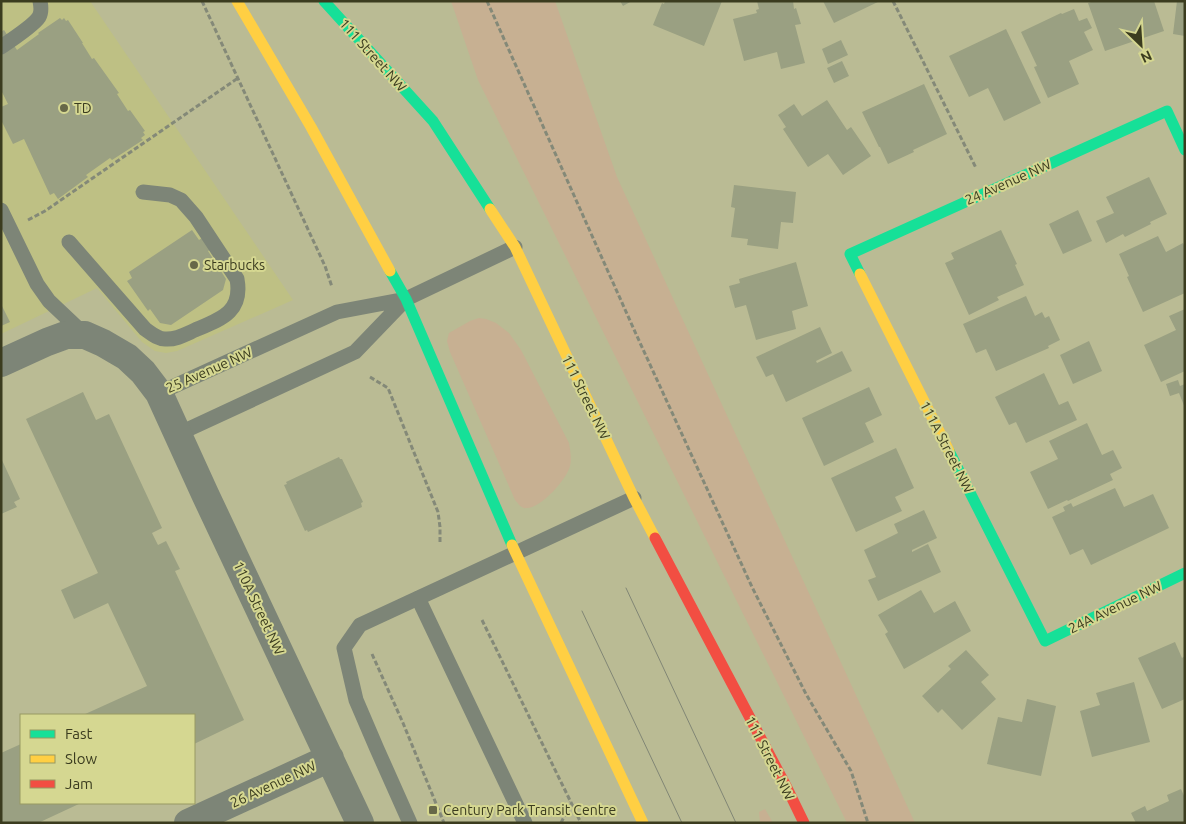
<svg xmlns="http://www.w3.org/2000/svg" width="1186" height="824" viewBox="0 0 1186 824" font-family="Ubuntu,sans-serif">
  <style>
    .built { fill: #bec084 }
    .green { fill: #c7b092 }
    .building { fill: #9aa082 }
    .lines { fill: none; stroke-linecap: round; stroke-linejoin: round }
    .path { stroke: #848978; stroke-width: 3; stroke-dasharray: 5 2.5; stroke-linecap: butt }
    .lane { stroke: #7d8577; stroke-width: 15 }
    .street { stroke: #7d8577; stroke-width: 28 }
    .fast { stroke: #16e098; stroke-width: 11 }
    .slow { stroke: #ffcf43; stroke-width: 11 }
    .jam { stroke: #f24e42; stroke-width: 11 }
    .tram { stroke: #818675; stroke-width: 1 }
    .poi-dot { fill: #676848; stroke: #d5d791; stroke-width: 2 }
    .labels { text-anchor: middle; stroke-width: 4; stroke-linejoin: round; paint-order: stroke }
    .street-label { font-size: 14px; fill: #3b3c1f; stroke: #d5d791 }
    .poi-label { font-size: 14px; fill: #3b3c1f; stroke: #d5d791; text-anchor: start }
  </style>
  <rect width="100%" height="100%" fill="#babb94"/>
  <path class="built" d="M 1,1 L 90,1 L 293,300 L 177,351 L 166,353 L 155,351 L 142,342 L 97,288 L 1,334 Z"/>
  <path class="green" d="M 451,1 L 555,1 L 617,177 L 915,823 L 847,823 L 478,80 Z
    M 479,318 L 486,319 L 496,323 L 509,333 L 521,350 L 569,443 C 570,450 572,458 570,466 C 567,479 541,508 527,508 C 521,509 519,504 515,500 L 450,352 L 447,341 L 449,333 L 470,321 Z
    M 765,809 L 773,823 L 760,823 L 759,812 Z"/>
  <path class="building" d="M 620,1 L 632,1 L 623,6 Z
    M 665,1 L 722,1 L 704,46 L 653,25 L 662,3 L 664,4 Z
    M 757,1 L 793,1 L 794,9 L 796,8 L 801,24 L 795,25 L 805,63 L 781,69 L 777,52 L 744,61 L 733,19 L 757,13 L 756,10 L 759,9 Z
    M 823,1 L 880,1 L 834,23 Z
    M 1090,1 L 1154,1 L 1164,31 L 1105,51 L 1088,3 L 1091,2 Z
    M 1177,1 L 1185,1 L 1185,36 L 1173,34 Z
    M 1074,9 L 1079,21 L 1087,18 L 1092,28 L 1084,32 L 1093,50 L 1069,61 L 1079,84 L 1048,98 L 1034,67 L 1037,66 L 1021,32 L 1061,13 L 1062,14 Z
    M 60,18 L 62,20 L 64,18 L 66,21 L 68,20 L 83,43 L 82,43 L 92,59 L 94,58 L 119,93 L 117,94 L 128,111 L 130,110 L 145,131 L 143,132 L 145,135 L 141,138 L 143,140 L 112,160 L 110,158 L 86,175 L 88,177 L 58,199 L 54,193 L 50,195 L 24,139 L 13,144 L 1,120 L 1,107 L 8,104 L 1,90 L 1,32 L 4,30 L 17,50 L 39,34 L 38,33 Z
    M 1006,29 L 1041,103 L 1004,121 L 988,88 L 969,97 L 949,56 Z
    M 841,40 L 848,55 L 828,64 L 822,49 Z
    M 842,61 L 849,76 L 834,83 L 827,68 Z
    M 924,84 L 947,134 L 913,150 L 914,152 L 888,164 L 880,147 L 879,147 L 862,112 Z
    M 827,100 L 847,130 L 851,127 L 871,156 L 843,175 L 828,154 L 808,167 L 783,129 L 786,127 L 778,115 L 794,104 L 802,116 Z
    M 1149,177 L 1167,214 L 1150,222 L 1151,224 L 1125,237 L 1123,234 L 1106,243 L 1096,221 L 1114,213 L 1106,197 Z
    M 734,185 L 796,192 L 793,223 L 781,222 L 778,249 L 747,245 L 748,239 L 731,237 L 735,208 L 731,207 Z
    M 1078,210 L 1092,241 L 1063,254 L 1049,224 Z
    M 192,230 L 199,240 L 202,238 L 210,250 L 208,251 L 226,279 L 223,290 L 171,325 L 160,323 L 150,309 L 148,311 L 127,281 L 132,278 L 129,272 Z
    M 1001,230 L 1017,264 L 1015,265 L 1024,285 L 997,297 L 999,300 L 969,315 L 945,263 L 954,259 L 951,253 Z
    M 1158,236 L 1166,252 L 1183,243 L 1185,247 L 1185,293 L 1143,312 L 1127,277 L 1129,276 L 1119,254 Z
    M 796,262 L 808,306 L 792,311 L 796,329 L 756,340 L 746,305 L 735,308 L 729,286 L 740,283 L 739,279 Z
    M 1026,296 L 1035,316 L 1042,312 L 1045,318 L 1049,316 L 1060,340 L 1048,346 L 1049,348 L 996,371 L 986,349 L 976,353 L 963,324 Z
    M 1,304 L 10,322 L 1,326 Z
    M 1185,309 L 1185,371 L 1161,382 L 1144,345 L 1176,330 L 1169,316 Z
    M 820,327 L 832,353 L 816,361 L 817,363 L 842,351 L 852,371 L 786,402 L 773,374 L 766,377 L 756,357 Z
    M 1089,341 L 1102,371 L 1073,384 L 1060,355 Z
    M 1044,373 L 1059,405 L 1068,401 L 1077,420 L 1026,443 L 1016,422 L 1009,425 L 995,397 Z
    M 1178,380 L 1180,386 L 1185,384 L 1185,408 L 1179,393 L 1170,396 L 1166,384 Z
    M 869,387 L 882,415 L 865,423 L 874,442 L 824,466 L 802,418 Z
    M 83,392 L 96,420 L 109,414 L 162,528 L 152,533 L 158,545 L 166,541 L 180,569 L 175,571 L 244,720 L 194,744 L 194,715 L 83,715 L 147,686 L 108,603 L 74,619 L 61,590 L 98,573 L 26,419 Z
    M 1087,423 L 1102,455 L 1113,450 L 1122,468 L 1110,474 L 1113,480 L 1068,501 L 1067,500 L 1048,509 L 1030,472 L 1058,459 L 1049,441 Z
    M 896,448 L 914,488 L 895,497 L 902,511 L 856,532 L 831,478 Z
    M 339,457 L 340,459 L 342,459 L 363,502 L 361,503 L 362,507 L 308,532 L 307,530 L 305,531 L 284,485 L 287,484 L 286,482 Z
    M 1,458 L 20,499 L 14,502 L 17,507 L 1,514 Z
    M 1115,488 L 1124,507 L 1153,494 L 1169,528 L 1091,565 L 1083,549 L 1070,555 L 1052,517 L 1065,511 L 1063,507 L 1071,503 L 1073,507 Z
    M 924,510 L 937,538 L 912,550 L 912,552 L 928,544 L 941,572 L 878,601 L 868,580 L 876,577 L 864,550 L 898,533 L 894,524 Z
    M 921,590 L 934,613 L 955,601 L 971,631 L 904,669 L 885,634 L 888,632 L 878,615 Z
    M 1175,642 L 1182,658 L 1185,656 L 1185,699 L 1162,709 L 1138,658 Z
    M 966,650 L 989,675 L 981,682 L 996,699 L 962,730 L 942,709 L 938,713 L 922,696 L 951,669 L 948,666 Z
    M 1134,682 L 1150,742 L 1092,757 L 1080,711 L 1100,705 L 1096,693 Z
    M 1027,699 L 1056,706 L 1041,776 L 987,764 L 998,717 L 1022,722 Z
    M 21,744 L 21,803 L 81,803 L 38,823 L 1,823 L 1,753 Z
    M 1181,789 L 1185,798 L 1185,823 L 1136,823 L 1131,813 L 1145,806 L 1147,811 L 1169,801 L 1167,795 Z"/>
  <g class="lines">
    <path class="path" d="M 202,1 L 325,266 L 332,287
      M 487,1 L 636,334 L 752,587 L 806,694 L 851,771 L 868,823
      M 893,1 L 976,168
      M 28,220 L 45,211 L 238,78
      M 370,377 L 388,388 L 438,512 L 440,527 L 440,542
      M 482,620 L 581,823
      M 372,654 L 403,723 L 444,823
      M 561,823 L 571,802"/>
    <path class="lane" d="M 1,47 C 10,41 34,25 39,17 C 42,12 41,6 40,1
      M 1,210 L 37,284 L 49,301 L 85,335
      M 69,242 L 145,329 C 151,333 157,339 165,339 C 176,340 186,334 195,330 C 221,319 243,312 237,279 L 196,217 L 181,200 L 170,195 L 143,192
      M 159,393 L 337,312 L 406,299 L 515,247
      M 178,434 L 355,352 L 406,299
      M 418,598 L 525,823
      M 410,823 L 377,749 L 356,700 L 344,648 L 360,625 L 634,498"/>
    <path class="street" d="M 1,363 L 47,342 L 66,335 L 85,335 L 103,343 L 127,357 L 143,372 L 159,393 L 205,494 L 360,823
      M 188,823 L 330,758"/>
    <path class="fast" d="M 324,1 L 433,121 L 490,209
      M 390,271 L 406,299 L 512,545
      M 860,274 L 850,254 L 1167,111 L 1185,150
      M 949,451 L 1045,641 L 1185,573"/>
    <path class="slow" d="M 237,1 L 311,127 L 390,271
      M 490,209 L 515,247 L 634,498 L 655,538
      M 860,274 L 949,451
      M 512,545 L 643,823"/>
    <path class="jam" d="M 655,538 L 786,786 L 804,823"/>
    <path class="tram" d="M 626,588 L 736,823
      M 582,611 L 682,823"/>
  </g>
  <g class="poi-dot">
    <circle cx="64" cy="108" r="5"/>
    <circle cx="194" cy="265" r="5"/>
    <rect x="428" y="805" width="10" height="10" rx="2.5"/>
  </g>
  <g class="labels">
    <g class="street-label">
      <text transform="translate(373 55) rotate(48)" y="5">111 Street NW</text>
      <text transform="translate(1008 182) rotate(-24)" y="5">24 Avenue NW</text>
      <text transform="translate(209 370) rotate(-24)" y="5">25 Avenue NW</text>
      <text transform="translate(586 397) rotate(64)" y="5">111 Street NW</text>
      <text transform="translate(947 447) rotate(63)" y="5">111A Street NW</text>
      <text transform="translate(1115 607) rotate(-26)" y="5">24A Avenue NW</text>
      <text transform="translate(259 608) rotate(65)" y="5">110A Street NW</text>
      <text transform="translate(770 758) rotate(63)" y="5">111 Street NW</text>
      <text transform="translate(273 784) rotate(-25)" y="5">26 Avenue NW</text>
    </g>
    <g class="poi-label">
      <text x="74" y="113">TD</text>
      <text x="204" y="270">Starbucks</text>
      <text x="443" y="815">Century Park Transit Centre</text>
    </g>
  </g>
  <rect width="1186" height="824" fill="none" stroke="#3b3c1f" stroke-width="5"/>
  <rect x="20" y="714" width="175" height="90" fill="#d5d791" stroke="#979963"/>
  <rect x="30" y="730" width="25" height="8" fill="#16e098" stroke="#979963"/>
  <text x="65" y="739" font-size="15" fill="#3b3c1f">Fast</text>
  <rect x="30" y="755" width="25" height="8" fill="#ffcf43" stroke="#979963"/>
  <text x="65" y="764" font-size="15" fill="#3b3c1f">Slow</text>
  <rect x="30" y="780" width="25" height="8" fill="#f24e42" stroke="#979963"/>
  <text x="65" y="789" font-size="15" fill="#3b3c1f">Jam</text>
  <g transform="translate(1141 45) rotate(155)" stroke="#d5d791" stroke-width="4" paint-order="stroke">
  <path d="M0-4L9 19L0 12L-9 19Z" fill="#3b3c1f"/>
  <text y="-8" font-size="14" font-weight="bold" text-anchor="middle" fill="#3b3c1f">N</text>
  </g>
</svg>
